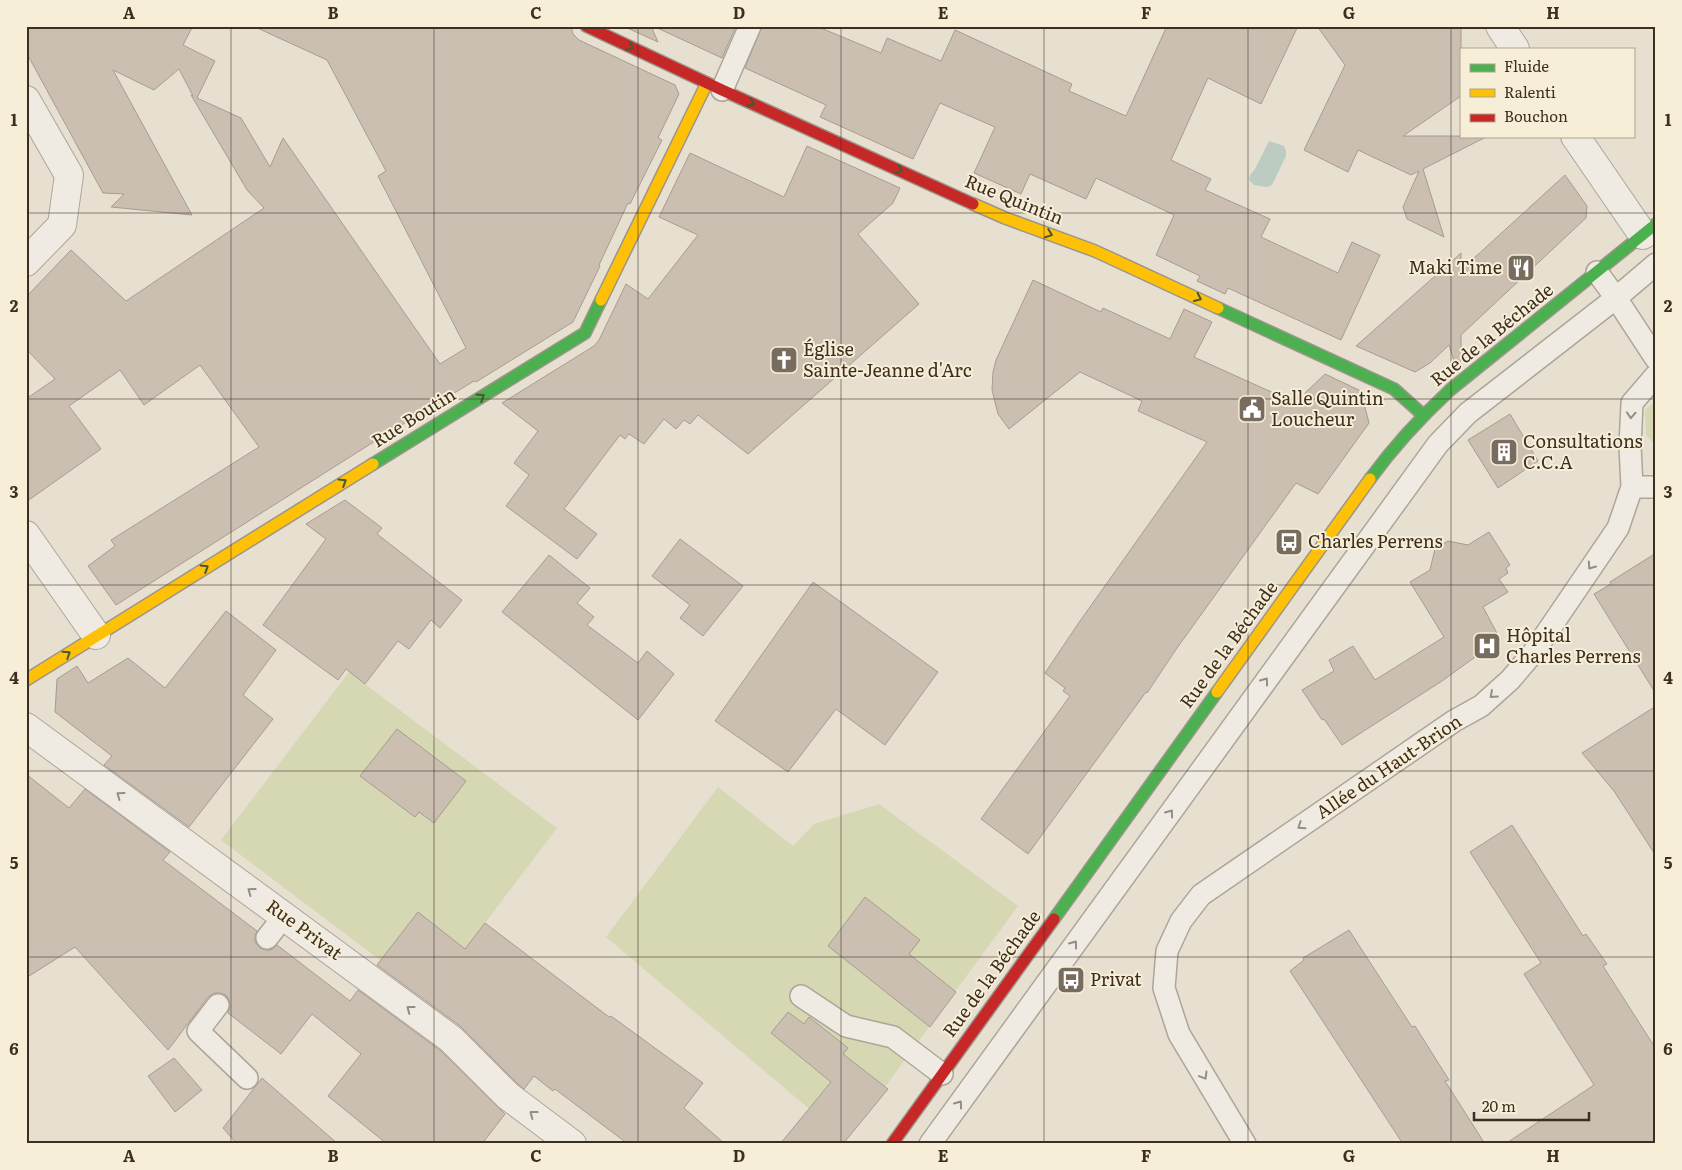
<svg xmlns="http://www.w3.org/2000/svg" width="1682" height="1170" viewBox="0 0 1682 1170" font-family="Literata,serif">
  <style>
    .green { fill: #d6d7b3 }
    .water { fill: #bcccc2 }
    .building { fill: #cbbfb2; stroke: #a89c90 }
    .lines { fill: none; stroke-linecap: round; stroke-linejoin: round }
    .lane-casing { stroke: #ada599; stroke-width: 24 }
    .street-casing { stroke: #ada599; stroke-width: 30 }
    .fast-casing { stroke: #9c958a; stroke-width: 14 }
    .slow-casing { stroke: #9c958a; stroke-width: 14 }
    .jam-casing { stroke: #9c958a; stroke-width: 14 }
    .lane { stroke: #efebe3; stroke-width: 21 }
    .street { stroke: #efebe3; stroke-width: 28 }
    .fast { stroke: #4caf50; stroke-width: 11 }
    .slow { stroke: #ffc107; stroke-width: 11 }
    .jam { stroke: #c62828; stroke-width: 11 }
    .oneway { stroke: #425b31 }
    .oneway2 { stroke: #968c82 }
    .grid { fill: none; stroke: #3d2e20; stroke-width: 1; stroke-opacity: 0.55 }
    .labels { text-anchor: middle; stroke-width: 4; stroke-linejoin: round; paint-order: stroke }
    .street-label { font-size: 18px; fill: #3d2e20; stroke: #f7eed8 }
    .poi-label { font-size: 18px; fill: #3d2e20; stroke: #f7eed8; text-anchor: start }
    .neatline { fill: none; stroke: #3d2e20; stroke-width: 2 }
    .grid-label { font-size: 16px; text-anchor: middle; font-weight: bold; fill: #3d2e20 }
  </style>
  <rect width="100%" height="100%" fill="#e7e0d1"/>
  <path class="green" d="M 1656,400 L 1656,446 L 1646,435 L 1645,410 Z
    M 349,672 L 557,828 L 429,997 L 221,840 Z
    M 718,787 L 793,846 L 814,824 L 879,804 L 1018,906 L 846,1140 L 606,937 Z"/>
  <path class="water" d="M 1269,141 L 1284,146 L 1286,151 L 1286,156 L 1272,185 L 1267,187 L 1254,185 L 1249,180 L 1250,175 L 1255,169 Z"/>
  <path class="building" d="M 26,26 L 193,26 L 183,45 L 215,61 L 197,98 L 241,118 L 270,167 L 283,138 L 440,364 L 466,348 L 378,176 L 386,171 L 327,60 L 253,26 L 571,26 L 573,34 L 579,40 L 675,85 L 679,94 L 658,138 L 662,140 L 630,204 L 628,203 L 599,265 L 600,266 L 573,322 L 476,382 L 474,381 L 372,443 L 116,605 L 88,566 L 115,546 L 111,540 L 259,447 L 200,365 L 144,405 L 120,370 L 69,406 L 101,449 L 26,502 L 26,399 L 55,379 L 26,349 L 26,297 L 71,250 L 126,301 L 264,208 L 247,190 L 191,95 L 193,96 L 179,69 L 154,90 L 113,70 L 192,215 L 111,207 L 124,194 L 103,193 L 26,52 Z
    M 623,26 L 651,26 L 658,42 Z
    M 653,26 L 736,26 L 722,58 Z
    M 762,26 L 816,26 L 881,53 L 887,38 L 941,61 L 955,30 L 1072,84 L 1069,91 L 1126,116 L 1167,26 L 1298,26 L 1261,104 L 1208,78 L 1171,160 L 1211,179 L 1205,190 L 1270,219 L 1261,237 L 1338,273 L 1352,242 L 1380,255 L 1341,340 L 1228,288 L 1225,294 L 1197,281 L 1200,276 L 1156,255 L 1174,215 L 1096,178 L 1086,199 L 1030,174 L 1021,194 L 974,173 L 995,127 L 940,103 L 913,159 L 820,117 L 826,105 L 745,68 Z
    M 1317,26 L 1461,26 L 1461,96 L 1403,136 L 1488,136 L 1423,169 L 1444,237 L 1407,219 L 1403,207 L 1419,171 L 1411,175 L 1358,150 L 1348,172 L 1304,150 L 1345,65 Z
    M 807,146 L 900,188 L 893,203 L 858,234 L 919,304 L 748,454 L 698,415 L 690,424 L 684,420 L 676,429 L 664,419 L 644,444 L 629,434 L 625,439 L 620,435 L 564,509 L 597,534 L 577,559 L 506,506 L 529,475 L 514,463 L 538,431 L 502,403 L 594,346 L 599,340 L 626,284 L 648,299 L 698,235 L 659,217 L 690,153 L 784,197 Z
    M 1565,175 L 1587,206 L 1586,218 L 1461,335 L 1461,361 L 1455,364 L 1449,345 L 1430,363 L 1415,372 L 1356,346 L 1461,253 L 1461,270 Z
    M 1033,280 L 1101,312 L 1103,308 L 1170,339 L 1184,309 L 1212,322 L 1194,357 L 1300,405 L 1306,392 L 1325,374 L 1361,391 L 1369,423 L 1318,494 L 1296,483 L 1177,648 L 1147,693 L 1146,692 L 1028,854 L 981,819 L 1070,696 L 1063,691 L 1065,688 L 1045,673 L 1080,621 L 1207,442 L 1138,411 L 1142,401 L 1080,372 L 1009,429 L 998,414 L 992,390 L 993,372 L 996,360 Z
    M 1510,414 L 1538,461 L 1498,488 L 1468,440 Z
    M 345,500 L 382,528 L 377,534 L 462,600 L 440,628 L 431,620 L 409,649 L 398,641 L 365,684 L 346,669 L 338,680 L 263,625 L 326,539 L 306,524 Z
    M 1489,532 L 1510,565 L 1506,568 L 1508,573 L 1499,579 L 1508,592 L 1483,607 L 1500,639 L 1442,681 L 1342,745 L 1324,719 L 1322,720 L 1302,690 L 1334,671 L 1329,660 L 1353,646 L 1375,680 L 1444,637 L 1410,582 L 1430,570 L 1435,549 L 1448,541 L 1468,545 Z
    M 680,539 L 743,586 L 703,636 L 680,618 L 690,605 L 652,576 Z
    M 1656,553 L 1656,694 L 1594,594 L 1611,584 L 1610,582 Z
    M 549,555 L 590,588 L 577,603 L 594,617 L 587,625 L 638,663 L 647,651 L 674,674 L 638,720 L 502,612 Z
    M 813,582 L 938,672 L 885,745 L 836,709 L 788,772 L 715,721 Z
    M 226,611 L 276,650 L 243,695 L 273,719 L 189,827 L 104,765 L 112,756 L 55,712 L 57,679 L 77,666 L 88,683 L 128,658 L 165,688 Z
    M 1656,706 L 1656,856 L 1614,791 L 1582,753 Z
    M 397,729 L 466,781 L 434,823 L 419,812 L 415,817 L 360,776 Z
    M 26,774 L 69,808 L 85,789 L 170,852 L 163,860 L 257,931 L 255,936 L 255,942 L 260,948 L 266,950 L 271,950 L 277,945 L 350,1001 L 358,990 L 441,1051 L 505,1114 L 482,1144 L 387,1144 L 328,1096 L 361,1054 L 312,1014 L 281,1054 L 228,1013 L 230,1006 L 229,1000 L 226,995 L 220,993 L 214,993 L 208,997 L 168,1050 L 75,947 L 26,978 Z
    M 1512,825 L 1583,936 L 1586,934 L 1607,964 L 1603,966 L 1656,1049 L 1656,1144 L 1505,1144 L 1594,1085 L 1524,974 L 1541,963 L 1470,852 Z
    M 865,897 L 920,940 L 909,954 L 956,992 L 930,1027 L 828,946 Z
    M 418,912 L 465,949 L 485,923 L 609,1017 L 611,1016 L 703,1083 L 684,1108 L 725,1144 L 628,1144 L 555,1089 L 553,1091 L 534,1076 L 524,1089 L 518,1084 L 460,1026 L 377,965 Z
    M 1349,930 L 1412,1027 L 1415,1026 L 1449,1080 L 1445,1081 L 1485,1144 L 1403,1144 L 1290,971 L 1304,960 L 1303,958 Z
    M 788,1012 L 804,1024 L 809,1017 L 848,1048 L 843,1054 L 888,1089 L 843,1144 L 780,1144 L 831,1082 L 771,1033 Z
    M 174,1058 L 202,1090 L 175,1112 L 148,1076 Z
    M 262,1078 L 338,1144 L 237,1144 L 223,1128 Z"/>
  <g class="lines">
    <defs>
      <path id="lane" d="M 722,90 L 750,26
        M 1597,272 L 1616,298 L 1656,359
        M 1632,487 L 1656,487
        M 267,938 L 285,915
        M 801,996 L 846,1026 L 893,1037 L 942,1074
        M 218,1005 L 198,1031 L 247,1078
        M 930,1144 L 1438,444 L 1468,413 L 1616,298 L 1656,264
        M 1245,1144 L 1179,1034 L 1164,988 L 1167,951 L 1181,921 L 1201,895 L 1454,721 L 1481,706 L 1510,680 L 1533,653 L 1618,528 L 1632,487 L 1630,446 L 1632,403 L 1656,375"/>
      <path id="street" d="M 1500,26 L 1515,49
        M 26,100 L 69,175 L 62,225 L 26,262
        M 1575,136 L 1643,235
        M 26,535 L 96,635
        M 26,727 L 451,1039 L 508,1096 L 572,1144"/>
      <path id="fast" d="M 1218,308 L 1394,389 L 1423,415
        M 373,464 L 585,333 L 601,300
        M 1370,479 C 1394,446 1420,418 1450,390 L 1656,224
        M 1054,919 L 1217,692"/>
      <path id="slow" d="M 973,204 L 1005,218 L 1095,251 L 1218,308
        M 601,300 L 707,83
        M 26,680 L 373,464
        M 1217,692 L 1370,479"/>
      <path id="jam" d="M 586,26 L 722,90 L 973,204
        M 892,1144 L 1054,919"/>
    </defs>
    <use href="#lane" class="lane-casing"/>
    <use href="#street" class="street-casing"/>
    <use href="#fast" class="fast-casing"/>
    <use href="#slow" class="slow-casing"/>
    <use href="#jam" class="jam-casing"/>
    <use href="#lane" class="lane"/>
    <use href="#street" class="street"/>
    <use href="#fast" class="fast"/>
    <use href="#slow" class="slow"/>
    <use href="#jam" class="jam"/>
  </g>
  <defs><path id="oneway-chevron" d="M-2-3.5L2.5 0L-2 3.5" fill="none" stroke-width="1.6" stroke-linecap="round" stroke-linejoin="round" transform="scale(1.25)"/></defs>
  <g class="oneway">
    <use href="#oneway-chevron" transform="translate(630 47) rotate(25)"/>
    <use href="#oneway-chevron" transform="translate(751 103) rotate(24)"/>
    <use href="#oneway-chevron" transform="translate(899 170) rotate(24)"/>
    <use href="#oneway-chevron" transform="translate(1049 234) rotate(21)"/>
    <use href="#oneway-chevron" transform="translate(1198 298) rotate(25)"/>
    <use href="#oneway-chevron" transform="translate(481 397) rotate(-32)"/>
    <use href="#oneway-chevron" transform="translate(343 482) rotate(-32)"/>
    <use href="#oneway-chevron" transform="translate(205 568) rotate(-32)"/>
    <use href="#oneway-chevron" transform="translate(67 654) rotate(-33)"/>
  </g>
  <g class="oneway2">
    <use href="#oneway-chevron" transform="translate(1631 415) rotate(93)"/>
    <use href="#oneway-chevron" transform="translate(1591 566) rotate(125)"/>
    <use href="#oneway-chevron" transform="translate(1265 681) rotate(-54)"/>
    <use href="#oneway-chevron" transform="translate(1493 695) rotate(138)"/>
    <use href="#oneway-chevron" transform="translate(120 795) rotate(-144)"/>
    <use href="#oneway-chevron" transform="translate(1170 813) rotate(-54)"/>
    <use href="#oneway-chevron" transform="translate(1301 826) rotate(146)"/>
    <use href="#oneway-chevron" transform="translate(251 891) rotate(-144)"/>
    <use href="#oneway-chevron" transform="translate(1074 944) rotate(-54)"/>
    <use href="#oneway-chevron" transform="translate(410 1009) rotate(-143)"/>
    <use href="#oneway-chevron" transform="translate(1204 1076) rotate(59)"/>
    <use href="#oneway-chevron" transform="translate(959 1104) rotate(-54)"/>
    <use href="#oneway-chevron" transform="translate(533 1114) rotate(-143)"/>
  </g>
  <path class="grid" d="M 231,26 L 231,1144M 434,26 L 434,1144M 638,26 L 638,1144M 841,26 L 841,1144M 1044,26 L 1044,1144M 1248,26 L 1248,1144M 1451,26 L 1451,1144M 26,213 L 1656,213M 26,399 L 1656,399M 26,585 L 1656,585M 26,771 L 1656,771M 26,957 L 1656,957"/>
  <defs>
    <symbol id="restaurant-square" viewBox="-11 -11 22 22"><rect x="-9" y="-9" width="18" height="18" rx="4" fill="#786c5e" stroke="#f7eed8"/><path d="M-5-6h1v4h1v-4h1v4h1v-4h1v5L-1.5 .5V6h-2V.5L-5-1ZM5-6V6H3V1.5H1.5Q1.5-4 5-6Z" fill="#fff"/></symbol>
    <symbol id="church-square" viewBox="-11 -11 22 22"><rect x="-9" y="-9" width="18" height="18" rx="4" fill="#786c5e" stroke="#f7eed8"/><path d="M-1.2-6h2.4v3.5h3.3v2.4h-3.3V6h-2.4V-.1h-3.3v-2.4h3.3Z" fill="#fff"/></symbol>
    <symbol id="civic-square" viewBox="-11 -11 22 22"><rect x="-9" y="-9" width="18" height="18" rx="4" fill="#786c5e" stroke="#f7eed8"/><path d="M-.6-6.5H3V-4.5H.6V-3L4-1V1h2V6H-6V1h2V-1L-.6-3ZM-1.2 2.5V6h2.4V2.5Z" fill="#fff"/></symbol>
    <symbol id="building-square" viewBox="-11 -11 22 22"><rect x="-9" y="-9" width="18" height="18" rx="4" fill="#786c5e" stroke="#f7eed8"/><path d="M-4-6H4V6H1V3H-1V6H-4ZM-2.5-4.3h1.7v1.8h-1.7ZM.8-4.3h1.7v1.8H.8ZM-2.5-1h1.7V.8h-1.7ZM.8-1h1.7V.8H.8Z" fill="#fff"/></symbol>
    <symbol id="bus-square" viewBox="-11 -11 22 22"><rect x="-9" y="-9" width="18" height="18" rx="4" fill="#786c5e" stroke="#f7eed8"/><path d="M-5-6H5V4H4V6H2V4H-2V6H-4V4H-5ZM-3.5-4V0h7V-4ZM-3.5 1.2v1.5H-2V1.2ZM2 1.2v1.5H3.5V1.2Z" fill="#fff"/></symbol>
    <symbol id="hospital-square" viewBox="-11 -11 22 22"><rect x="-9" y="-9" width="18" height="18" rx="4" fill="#786c5e" stroke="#f7eed8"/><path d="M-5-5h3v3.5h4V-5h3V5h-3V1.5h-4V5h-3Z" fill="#fff"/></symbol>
  </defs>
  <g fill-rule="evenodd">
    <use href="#restaurant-square" x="1505" y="252" width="32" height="32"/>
    <use href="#church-square" x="768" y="344" width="32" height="32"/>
    <use href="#civic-square" x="1236" y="393" width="32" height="32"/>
    <use href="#building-square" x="1488" y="436" width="32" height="32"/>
    <use href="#bus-square" x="1273" y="526" width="32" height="32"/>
    <use href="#hospital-square" x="1471" y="630" width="32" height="32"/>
    <use href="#bus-square" x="1055" y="964" width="32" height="32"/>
  </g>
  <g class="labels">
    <g class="street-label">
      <text transform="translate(1014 200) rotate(22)" y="6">Rue Quintin</text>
      <text transform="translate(1492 335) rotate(-39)" y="6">Rue de la Béchade</text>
      <text transform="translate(414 418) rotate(-32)" y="6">Rue Boutin</text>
      <text transform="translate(1229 645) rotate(-54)" y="6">Rue de la Béchade</text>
      <text transform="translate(1389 767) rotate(-34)" y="6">Allée du Haut-Brion</text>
      <text transform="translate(304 930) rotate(36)" y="6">Rue Privat</text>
      <text transform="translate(992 974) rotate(-54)" y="6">Rue de la Béchade</text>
    </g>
    <g class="poi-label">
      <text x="1502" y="274" text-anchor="end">Maki Time</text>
      <text x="803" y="356">Église<tspan x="803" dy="21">Sainte-Jeanne d'Arc</tspan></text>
      <text x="1271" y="405">Salle Quintin<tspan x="1271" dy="21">Loucheur</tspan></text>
      <text x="1523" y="448">Consultations<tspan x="1523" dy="21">C.C.A</tspan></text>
      <text x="1308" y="548">Charles Perrens</text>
      <text x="1506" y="642">Hôpital<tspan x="1506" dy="21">Charles Perrens</tspan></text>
      <text x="1090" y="986">Privat</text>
    </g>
  </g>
  <rect width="1682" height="1170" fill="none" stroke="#f7eed8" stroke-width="55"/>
  <rect x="1460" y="48" width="175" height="90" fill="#f7eed8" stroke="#ada18e"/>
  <rect x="1470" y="64" width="25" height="8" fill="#4caf50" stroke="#ada18e"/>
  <text x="1504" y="72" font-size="15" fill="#3d2e20">Fluide</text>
  <rect x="1470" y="89" width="25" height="8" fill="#ffc107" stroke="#ada18e"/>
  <text x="1504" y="98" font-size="15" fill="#3d2e20">Ralenti</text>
  <rect x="1470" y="114" width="25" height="8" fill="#c62828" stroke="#ada18e"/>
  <text x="1504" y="122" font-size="15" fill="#3d2e20">Bouchon</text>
  <path d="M1474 1112v8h115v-8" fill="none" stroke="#3d2e20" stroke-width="2.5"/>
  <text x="1482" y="1112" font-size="15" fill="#3d2e20" stroke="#f7eed8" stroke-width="4" paint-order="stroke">20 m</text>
  <rect x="28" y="28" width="1626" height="1114" class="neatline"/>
  <g class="grid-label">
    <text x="129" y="19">A</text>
    <text x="333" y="19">B</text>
    <text x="536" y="19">C</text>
    <text x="739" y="19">D</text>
    <text x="943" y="19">E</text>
    <text x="1146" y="19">F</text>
    <text x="1349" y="19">G</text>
    <text x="1553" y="19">H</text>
    <text x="14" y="126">1</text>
    <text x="1668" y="126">1</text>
    <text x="14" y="312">2</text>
    <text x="1668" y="312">2</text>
    <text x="14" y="498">3</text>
    <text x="1668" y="498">3</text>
    <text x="14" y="684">4</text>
    <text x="1668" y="684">4</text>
    <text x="14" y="869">5</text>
    <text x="1668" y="869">5</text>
    <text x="14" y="1055">6</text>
    <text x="1668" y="1055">6</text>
    <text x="129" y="1162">A</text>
    <text x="333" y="1162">B</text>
    <text x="536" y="1162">C</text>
    <text x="739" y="1162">D</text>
    <text x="943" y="1162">E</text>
    <text x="1146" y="1162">F</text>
    <text x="1349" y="1162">G</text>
    <text x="1553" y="1162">H</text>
  </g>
</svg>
